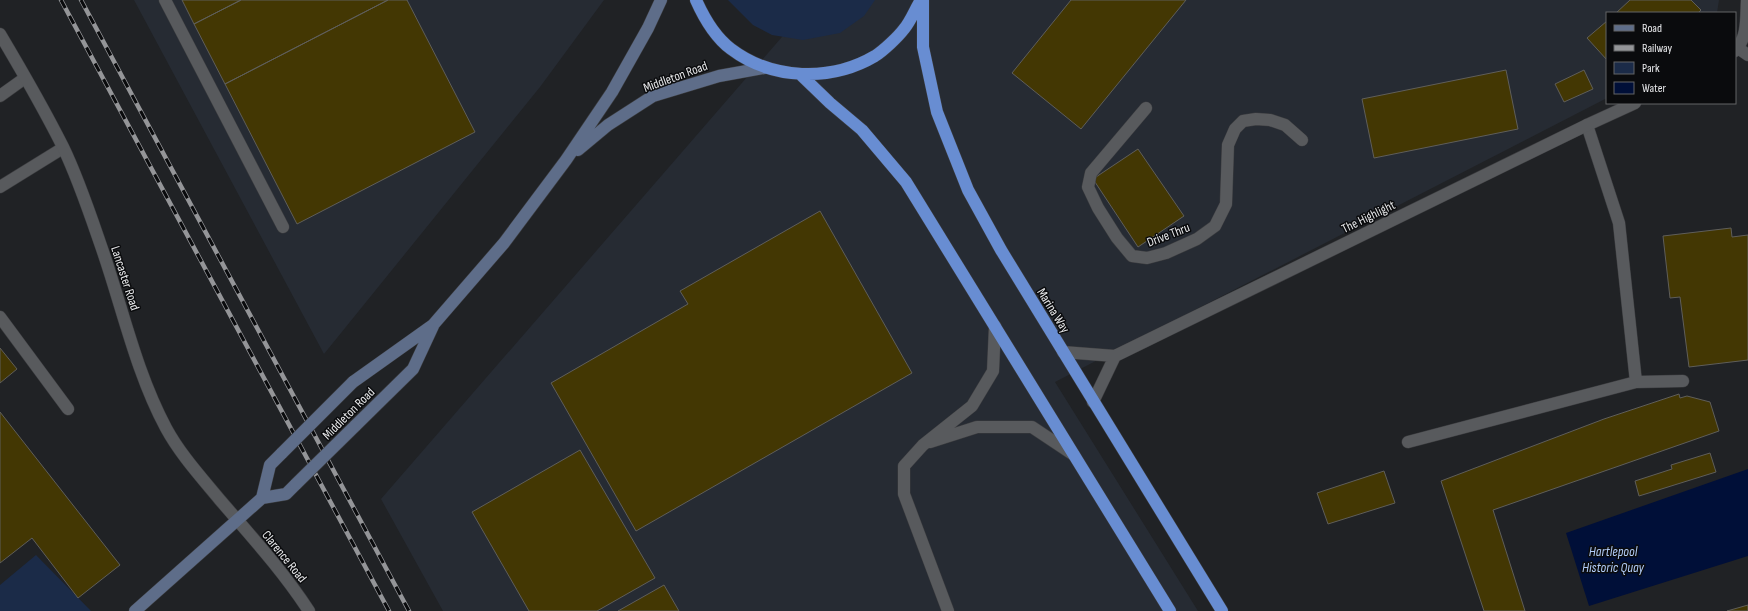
<svg xmlns="http://www.w3.org/2000/svg" width="1748" height="611" viewBox="0 0 1748 611" font-family="'Sofia Sans Condensed',sans-serif">
  <style>
    .built { fill: #262b33 }
    .green { fill: #1b2b48 }
    .water { fill: #000f38 }
    .building { fill: #433703; stroke: #5f5e5a }
    .lines { fill: none; stroke-linecap: round; stroke-linejoin: round }
    .service-casing { stroke: #3b3c3f; stroke-width: 13 }
    .minor-casing { stroke: #3b3c3f; stroke-width: 13 }
    .secondary-casing { stroke: #3b3c3f; stroke-width: 13 }
    .trunk-casing { stroke: #3b3c3f; stroke-width: 13 }
    .service { stroke: #585a5d; stroke-width: 12 }
    .minor { stroke: #585a5d; stroke-width: 12 }
    .secondary { stroke: #5e6d89; stroke-width: 12 }
    .trunk { stroke: #688dd2; stroke-width: 12 }
    .rail-casing { stroke: #949598; stroke-width: 4.5 }
    .rail { stroke: #0a0b0d; stroke-width: 3; stroke-dasharray: 9; stroke-linecap: butt }
    .secondary-bridge-casing { stroke: #3b3c3f; stroke-width: 13; stroke-linecap: butt }
    .secondary-bridge { stroke: #5e6d89; stroke-width: 12 }
    .labels { text-anchor: middle; stroke-width: 3; stroke-linejoin: round; paint-order: stroke }
    .street-label { font-size: 13px; fill: #e8e9eb; stroke: #0a0b0d }
    .water-label { font-size: 14px; font-style: italic; fill: #b2ccf8; stroke: #0a0b0d }
  </style>
  <rect width="100%" height="100%" fill="#202225"/>
  <path class="built" d="M 134,0 L 604,0 L 540,87 L 324,354 Z
    M 814,0 L 1719,0 L 1717,13 L 1607,13 L 1607,98 L 1055,382 L 1198,611 L 443,611 L 381,499 Z"/>
  <path class="green" d="M 728,0 L 875,0 L 864,16 L 840,33 L 803,40 L 772,35 L 753,25 Z
    M 36,555 L 91,611 L 0,611 L 0,585 Z"/>
  <path class="water" d="M 1748,469 L 1748,556 L 1589,606 L 1566,533 Z"/>
  <path class="building" d="M 182,0 L 241,0 L 194,24 Z
    M 241,0 L 388,0 L 225,84 L 194,24 Z
    M 388,0 L 407,0 L 475,132 L 297,224 L 225,84 Z
    M 1071,0 L 1186,0 L 1081,129 L 1012,73 Z
    M 1630,0 L 1691,0 L 1701,10 L 1698,13 L 1616,13 Z
    M 1607,21 L 1607,60 L 1587,38 Z
    M 1506,70 L 1518,129 L 1374,158 L 1362,99 Z
    M 1584,70 L 1593,89 L 1564,102 L 1555,84 Z
    M 1138,149 L 1184,216 L 1138,247 L 1093,179 Z
    M 820,211 L 912,373 L 636,531 L 551,383 L 688,304 L 680,291 Z
    M 1731,228 L 1732,237 L 1748,235 L 1748,360 L 1689,367 L 1680,297 L 1670,298 L 1663,236 Z
    M 0,348 L 17,369 L 0,383 Z
    M 1679,394 L 1680,398 L 1687,396 L 1710,402 L 1719,431 L 1493,510 L 1525,611 L 1484,611 L 1441,481 L 1604,419 Z
    M 0,412 L 120,565 L 78,598 L 32,538 L 0,563 Z
    M 580,450 L 655,578 L 597,611 L 529,611 L 472,512 Z
    M 1710,453 L 1716,472 L 1639,496 L 1635,481 L 1672,469 L 1671,465 Z
    M 1384,471 L 1395,503 L 1328,524 L 1317,493 Z
    M 664,585 L 679,611 L 618,611 Z
    M 1748,605 L 1748,611 L 1727,611 Z"/>
  <g class="lines">
    <defs>
      <path id="service" d="M 165,0 L 283,227
        M 1738,48 L 1748,55
        M 0,96 L 25,78
        M 1146,108 L 1091,173 L 1088,187 L 1098,208 L 1117,238 L 1132,256 L 1147,258 L 1166,253 L 1197,239 L 1215,226 L 1226,204 L 1228,145 L 1235,129 L 1243,121 L 1256,119 L 1270,120 L 1285,125 L 1302,140
        M 0,187 L 63,148
        M 0,317 L 68,409
        M 1636,382 L 1683,381
        M 930,442 L 977,427 L 1032,427 L 1074,455
        M 1408,442 L 1636,382 L 1619,223 L 1587,125
        M 948,611 L 904,494 L 904,466 L 923,445 L 972,406 L 993,371 L 995,326"/>
      <path id="minor" d="M 0,34 C 22,71 44,109 63,147 C 78,178 89,211 100,243 C 122,305 135,370 166,428 C 180,454 201,477 220,500 C 251,536 283,571 309,611
        M 1735,51 C 1748,38 1746,17 1747,0
        M 1063,352 L 1115,356 L 1587,125 L 1635,103
        M 1093,402 L 1115,356"/>
      <path id="secondary" d="M 578,150 L 608,125 L 653,96 L 719,76 L 764,68
        M 353,382 L 433,325 L 504,243 L 566,160 L 612,92 L 648,28 L 661,0
        M 355,426 L 413,369 L 433,326
        M 262,498 L 286,494 L 296,484
        M 135,611 L 262,498 L 270,465 L 282,453"/>
      <path id="trunk" d="M 696,0 C 704,18 715,37 731,49 C 772,80 831,82 875,56 C 883,51 898,37 904,29 C 911,21 915,9 921,0
        M 923,0 L 923,47 L 937,112 L 968,190 L 1001,250 L 1222,611
        M 801,75 L 830,103 L 862,130 L 906,182 L 1170,611"/>
    </defs>
    <use href="#service" class="service-casing"/>
    <use href="#minor" class="minor-casing"/>
    <use href="#secondary" class="secondary-casing"/>
    <use href="#trunk" class="trunk-casing"/>
    <use href="#service" class="service"/>
    <use href="#minor" class="minor"/>
    <use href="#secondary" class="secondary"/>
    <use href="#trunk" class="trunk"/>
    <defs>
      <path id="rail" d="M 61,0 L 389,611
        M 81,0 L 409,611"/>
    </defs>
    <use href="#rail" class="rail-casing"/>
    <use href="#rail" class="rail"/>
    <defs>
      <path id="secondary-bridge" d="M 282,453 L 353,382
        M 296,484 L 355,426"/>
    </defs>
    <use href="#secondary-bridge" class="secondary-bridge-casing"/>
    <use href="#secondary-bridge" class="secondary-bridge"/>
  </g>
  <g class="labels">
    <g class="street-label">
      <text transform="translate(675 76) rotate(-20)" y="5">Middleton Road</text>
      <text transform="translate(1368 216) rotate(-26)" y="5">The Highlight</text>
      <text transform="translate(1168 234) rotate(-21)" y="5">Drive Thru</text>
      <text transform="translate(126 278) rotate(72)" y="5">Lancaster Road</text>
      <text transform="translate(1054 310) rotate(58)" y="5">Marina Way</text>
      <text transform="translate(348 413) rotate(-45)" y="5">Middleton Road</text>
      <text transform="translate(285 556) rotate(51)" y="5">Clarence Road</text>
    </g>
    <g class="water-label">
      <text x="1613" y="556">Hartlepool<tspan x="1613" dy="16">Historic Quay</tspan></text>
    </g>
  </g>
  <rect x="1606" y="12" width="130" height="92" fill="#0a0b0d" stroke="#636466"/>
  <rect x="1614" y="25" width="20" height="6" fill="#5e6d89" stroke="#636466"/>
  <text x="1642" y="32" font-size="12" fill="#e8e9eb">Road</text>
  <rect x="1614" y="45" width="20" height="6" fill="#949598" stroke="#636466"/>
  <text x="1642" y="52" font-size="12" fill="#e8e9eb">Railway</text>
  <rect x="1614" y="62" width="20" height="12" fill="#1b2b48" stroke="#636466"/>
  <text x="1642" y="72" font-size="12" fill="#e8e9eb">Park</text>
  <rect x="1614" y="82" width="20" height="12" fill="#000f38" stroke="#636466"/>
  <text x="1642" y="92" font-size="12" fill="#e8e9eb">Water</text>
</svg>
